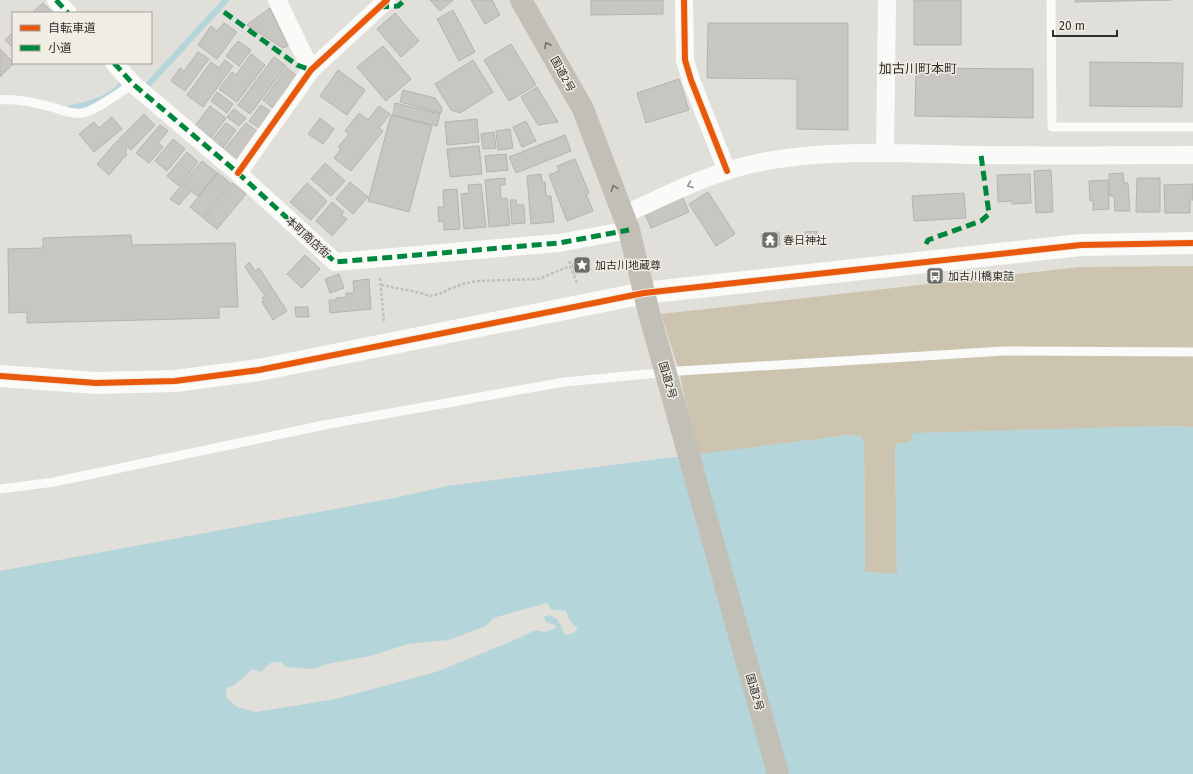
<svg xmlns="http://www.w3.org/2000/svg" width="1193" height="774" viewBox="0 0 1193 774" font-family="'Fira Sans','Noto Sans JP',sans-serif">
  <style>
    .green { fill: #cdc4b0 }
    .water { fill: #b4d5d9; fill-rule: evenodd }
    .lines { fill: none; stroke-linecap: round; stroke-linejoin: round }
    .stream { stroke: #b4d5d9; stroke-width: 6 }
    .building { fill: #c7c6c2; stroke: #b4b3b0 }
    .path { stroke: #c0bfbc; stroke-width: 2.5; stroke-dasharray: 3 2; stroke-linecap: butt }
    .lane { stroke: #fafaf9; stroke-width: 9 }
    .street { stroke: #fafaf9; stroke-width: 18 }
    .secondary { stroke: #fafaf9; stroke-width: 22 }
    .highway { stroke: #c2bfb7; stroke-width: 22 }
    .quiet { stroke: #00873e; stroke-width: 5; stroke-dasharray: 10 5; stroke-linecap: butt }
    .cycleway-casing { stroke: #f1ede4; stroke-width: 8 }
    .cycleway { stroke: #e8590c; stroke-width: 6 }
    .oneway { stroke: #72706b }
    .oneway2 { stroke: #959492 }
    .labels { text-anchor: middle; stroke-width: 3; stroke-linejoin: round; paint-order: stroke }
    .street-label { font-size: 11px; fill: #302f2c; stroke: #f1ede4 }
    .poi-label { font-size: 11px; fill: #302f2c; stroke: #f1ede4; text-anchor: start }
    .quarter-label { font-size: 13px; fill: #302f2c; stroke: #f1ede4 }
  </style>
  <rect width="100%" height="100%" fill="#e1dfda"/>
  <path class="green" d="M 1193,266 L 1193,427 L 1157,426 L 895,444 L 897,574 L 865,572 L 864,444 L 861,437 L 849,435 L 697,455 L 679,371 L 661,314 L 1080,267 Z"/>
  <path class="water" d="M 1157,426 L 1193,427 L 1193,774 L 0,774 L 0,571 L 394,498 L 447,486 L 849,435 L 861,436 L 864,444 L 865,572 L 897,574 L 895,444 L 908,443 L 914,433 ZM 547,603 L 551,609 L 566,611 L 570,621 L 578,629 L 572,634 L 565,635 L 558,620 L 549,615 L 544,617 L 546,622 L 555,625 L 556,628 L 545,632 L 536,630 L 510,642 L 436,672 L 336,699 L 256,712 L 237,707 L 227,698 L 226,688 L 233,686 L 253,669 L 261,672 L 270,663 L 281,662 L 286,667 L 312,669 L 327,664 L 370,656 L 408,644 L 448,640 L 486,626 L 493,618 Z"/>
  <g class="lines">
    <path class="stream" d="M 148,85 L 226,0
      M 71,108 C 86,105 110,99 120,86"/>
  </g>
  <path class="building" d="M 430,0 L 453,0 L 440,11 Z
    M 471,0 L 492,0 L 500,15 L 485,24 Z
    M 591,0 L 663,0 L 663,14 L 591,15 Z
    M 914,0 L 961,0 L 961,45 L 914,45 Z
    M 1075,0 L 1171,0 L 1075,2 Z
    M 43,3 L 53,13 L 32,13 Z
    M 270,8 L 288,46 L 283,48 L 247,25 Z
    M 453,10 L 475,52 L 459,61 L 437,19 Z
    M 395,13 L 419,41 L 401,57 L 377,29 Z
    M 224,23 L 237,32 L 217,59 L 198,45 L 211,26 L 217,31 Z
    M 708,23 L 848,23 L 848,130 L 797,129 L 797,79 L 707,78 Z
    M 13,32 L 13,48 L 5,40 Z
    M 238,41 L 251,50 L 239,66 L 226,56 Z
    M 511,44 L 536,85 L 509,101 L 484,60 Z
    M 383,46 L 411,79 L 386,101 L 357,67 Z
    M 0,49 L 14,63 L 0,77 Z
    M 198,52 L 209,59 L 185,91 L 171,81 L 180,68 L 184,71 Z
    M 251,54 L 265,65 L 237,102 L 219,89 L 232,72 L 236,75 Z
    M 274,57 L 286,66 L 250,114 L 238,105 Z
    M 225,60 L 233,66 L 203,107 L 187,95 L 211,62 L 219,68 Z
    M 473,60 L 493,92 L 460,113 L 451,110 L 435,84 Z
    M 1090,62 L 1183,63 L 1182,107 L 1090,106 Z
    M 287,68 L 297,76 L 273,108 L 263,100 Z
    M 916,68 L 1033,69 L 1033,118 L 915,116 Z
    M 338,70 L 365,90 L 347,115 L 320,96 Z
    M 679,79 L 689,110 L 646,123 L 637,93 Z
    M 537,87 L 558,122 L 538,125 L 521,97 Z
    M 403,90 L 435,98 L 442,108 L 441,113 L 400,102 Z
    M 217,92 L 233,104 L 227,113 L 211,101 Z
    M 395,103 L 440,114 L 437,126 L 393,115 Z
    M 261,105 L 271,112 L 259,128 L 249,121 Z
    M 210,106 L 226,118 L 211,138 L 195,126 Z
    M 379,106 L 390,114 L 379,128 L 383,131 L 351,171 L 334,158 L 341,149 L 338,147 L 349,134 L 345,131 L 359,113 L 368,120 Z
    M 234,109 L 246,118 L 239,126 L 227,117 Z
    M 144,114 L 155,125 L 131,150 L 119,139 Z
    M 391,115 L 432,126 L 409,212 L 368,201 Z
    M 112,117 L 122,129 L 94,152 L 79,134 L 94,122 L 99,128 Z
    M 320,118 L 334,129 L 323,144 L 308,134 Z
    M 477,119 L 479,142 L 447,145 L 445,122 Z
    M 526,121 L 536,141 L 522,147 L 513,127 Z
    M 226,123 L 236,130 L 223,148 L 212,140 Z
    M 246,123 L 258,132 L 236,160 L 224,150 Z
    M 160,125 L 168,131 L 158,143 L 163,147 L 149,163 L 136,153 Z
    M 510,129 L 513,148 L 498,150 L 496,131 Z
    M 494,132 L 496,148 L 483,149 L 481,134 Z
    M 565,135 L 571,151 L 516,173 L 509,157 Z
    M 173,139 L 185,149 L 167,171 L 155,161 Z
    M 118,140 L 127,149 L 125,152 L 127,154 L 109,175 L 97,164 Z
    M 479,146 L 482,174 L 450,177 L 447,149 Z
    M 187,152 L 198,162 L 179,186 L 167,176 Z
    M 506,154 L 508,170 L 487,172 L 485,156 Z
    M 575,159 L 589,193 L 586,194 L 593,211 L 567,221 L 549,175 L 559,171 L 557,166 Z
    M 202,161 L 217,173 L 198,196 L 191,191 L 179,205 L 170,199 Z
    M 325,163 L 345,181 L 331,196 L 311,179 Z
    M 1051,170 L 1053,212 L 1036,213 L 1034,171 Z
    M 218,173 L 230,183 L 202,217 L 190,207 Z
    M 1123,173 L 1124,183 L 1128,183 L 1130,211 L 1115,211 L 1114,196 L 1110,196 L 1109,174 Z
    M 541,174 L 542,182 L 545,182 L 546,196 L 551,196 L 554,222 L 531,224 L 527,176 Z
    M 1030,174 L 1031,203 L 1012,204 L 1012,201 L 998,202 L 997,175 Z
    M 505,178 L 505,185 L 500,185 L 501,199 L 507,198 L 510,225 L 489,227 L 485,180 Z
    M 1137,178 L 1160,178 L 1160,212 L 1136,212 Z
    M 1108,180 L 1109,209 L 1093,210 L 1093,200 L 1090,201 L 1089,181 Z
    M 350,182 L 368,197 L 353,214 L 336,199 Z
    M 232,183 L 246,194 L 217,229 L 203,218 Z
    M 307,183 L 327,201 L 311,220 L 290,202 Z
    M 481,184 L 486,227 L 464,229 L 461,194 L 469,193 L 468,185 Z
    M 1193,184 L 1193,200 L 1190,200 L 1190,213 L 1165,213 L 1164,185 Z
    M 457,189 L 460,229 L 444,230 L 444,221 L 439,222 L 438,207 L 444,207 L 443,190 Z
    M 708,192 L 735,234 L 716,246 L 689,204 Z
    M 964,193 L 966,218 L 914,221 L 912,196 Z
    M 682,196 L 689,212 L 651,228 L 644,212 Z
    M 510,200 L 516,200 L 517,205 L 524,205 L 525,223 L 512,224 Z
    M 332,202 L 344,212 L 341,215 L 347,219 L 332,236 L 316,221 Z
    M 817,231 L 818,242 L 806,243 L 805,232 Z
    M 779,232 L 780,245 L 762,247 L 761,234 Z
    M 131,235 L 132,245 L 235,243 L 238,307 L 219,307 L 219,318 L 27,323 L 27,312 L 9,313 L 8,249 L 43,248 L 43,238 Z
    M 305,255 L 320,269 L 302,288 L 287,274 Z
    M 587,259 L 591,270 L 575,274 L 572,264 Z
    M 249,262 L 255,271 L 259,268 L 287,311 L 273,320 L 262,302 L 264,301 L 262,298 L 265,296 L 245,267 Z
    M 339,274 L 344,288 L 330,293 L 325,279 Z
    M 369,279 L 371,309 L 330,313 L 329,300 L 336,300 L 336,298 L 346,297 L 346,293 L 354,293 L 353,281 Z
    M 295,307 L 308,307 L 309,317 L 296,317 Z"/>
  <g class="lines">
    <path class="path" d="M 570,261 L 570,266 L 577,283
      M 380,278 L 384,323
      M 381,285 L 417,292 L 430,296 L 443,293 L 447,290 L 463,284 L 477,281 L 539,279 L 570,266"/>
    <path class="lane" d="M 1051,0 L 1052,127 L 1193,127
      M 0,100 C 15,98 40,104 55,108 C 63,111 73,114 82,113 C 94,112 121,91 133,84
      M 0,489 L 54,482 L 324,425 L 564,382 L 679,371 L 1004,351 L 1193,352"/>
    <path class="street" d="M 56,0 L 68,13
      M 277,0 L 311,70
      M 684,0 L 685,60 L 691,80 L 727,171
      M 114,63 L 133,84 L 238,173 L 335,262 L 559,243 L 629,230
      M 885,153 L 887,0
      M 238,173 L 311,70 L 387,0
      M 624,215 C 668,194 713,171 762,162 C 833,148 907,154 978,155 C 1050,156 1122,155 1193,155"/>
    <path class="secondary" d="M 0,376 L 96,383 L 175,381 L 259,370 L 644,293 L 1081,245 L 1193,243"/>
    <path class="highway" d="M 521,0 L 583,109 L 629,230 L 649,313 L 778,774"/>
    <path class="quiet" d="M 56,0 L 68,13
      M 379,7 L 398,6 L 405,0
      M 224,12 L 297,65 L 311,70
      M 114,63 L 133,84 L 238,173 L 335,262 L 559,243 L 629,230
      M 926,244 L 928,240 L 981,221 L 989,214 L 981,155"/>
    <defs>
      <path id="cycleway" d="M 684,0 L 685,60 L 691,80 L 727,171
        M 238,173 L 311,70 L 387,0
        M 0,376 L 96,383 L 175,381 L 259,370 L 644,293 L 1081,245 L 1193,243"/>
    </defs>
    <use href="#cycleway" class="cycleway-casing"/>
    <use href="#cycleway" class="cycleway"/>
  </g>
  <defs><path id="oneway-chevron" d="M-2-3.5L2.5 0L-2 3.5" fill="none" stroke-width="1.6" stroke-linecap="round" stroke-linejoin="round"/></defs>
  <g class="oneway">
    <use href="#oneway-chevron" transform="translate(547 45) rotate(-119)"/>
    <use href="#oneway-chevron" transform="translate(614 188) rotate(-111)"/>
  </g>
  <use class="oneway2" href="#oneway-chevron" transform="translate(690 185) rotate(159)"/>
  <defs>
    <symbol id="temple-square" viewBox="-11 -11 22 22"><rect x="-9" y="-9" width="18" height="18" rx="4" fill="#6e6d69" stroke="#f1ede4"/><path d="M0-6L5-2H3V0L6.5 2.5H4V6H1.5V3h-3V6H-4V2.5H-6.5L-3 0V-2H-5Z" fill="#fff"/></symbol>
    <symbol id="sight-square" viewBox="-11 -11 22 22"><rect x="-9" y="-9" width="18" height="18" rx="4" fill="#6e6d69" stroke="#f1ede4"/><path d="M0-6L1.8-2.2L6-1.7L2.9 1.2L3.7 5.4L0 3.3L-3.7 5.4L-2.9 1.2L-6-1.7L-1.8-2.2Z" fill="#fff"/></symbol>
    <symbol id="bus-square" viewBox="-11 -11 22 22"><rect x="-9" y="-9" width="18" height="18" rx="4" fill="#6e6d69" stroke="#f1ede4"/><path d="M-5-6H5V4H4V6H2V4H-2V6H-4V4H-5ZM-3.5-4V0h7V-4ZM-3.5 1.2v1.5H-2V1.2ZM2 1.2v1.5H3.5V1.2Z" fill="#fff"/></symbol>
  </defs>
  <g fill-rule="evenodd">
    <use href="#temple-square" x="760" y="230" width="20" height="20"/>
    <use href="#sight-square" x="572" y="255" width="20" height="20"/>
    <use href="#bus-square" x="925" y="266" width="20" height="20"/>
  </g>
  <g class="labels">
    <g class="street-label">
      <text transform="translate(563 74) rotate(61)" y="4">国道2号</text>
      <text transform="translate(308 237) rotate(42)" y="4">本町商店街</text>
      <text transform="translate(668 380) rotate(74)" y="4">国道2号</text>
      <text transform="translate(755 692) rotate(74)" y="4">国道2号</text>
    </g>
    <g class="poi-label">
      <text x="783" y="244">春日神社</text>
      <text x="595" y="269">加古川地蔵尊</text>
      <text x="948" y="280">加古川橋東詰</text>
    </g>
    <g class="quarter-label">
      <text x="918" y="73">加古川町本町</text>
    </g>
  </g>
  <rect x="12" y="12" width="140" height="52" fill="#f1ede4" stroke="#a4a19a"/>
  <rect x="20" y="25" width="20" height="6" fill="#e8590c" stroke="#a4a19a"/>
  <text x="48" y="32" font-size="12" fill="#302f2c">自転車道</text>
  <rect x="20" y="45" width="20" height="6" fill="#00873e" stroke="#a4a19a"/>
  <text x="48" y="52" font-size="12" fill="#302f2c">小道</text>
  <path d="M1053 30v6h64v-6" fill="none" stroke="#302f2c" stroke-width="2"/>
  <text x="1059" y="30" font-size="12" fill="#302f2c" stroke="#f1ede4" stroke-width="3" paint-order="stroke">20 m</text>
</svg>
